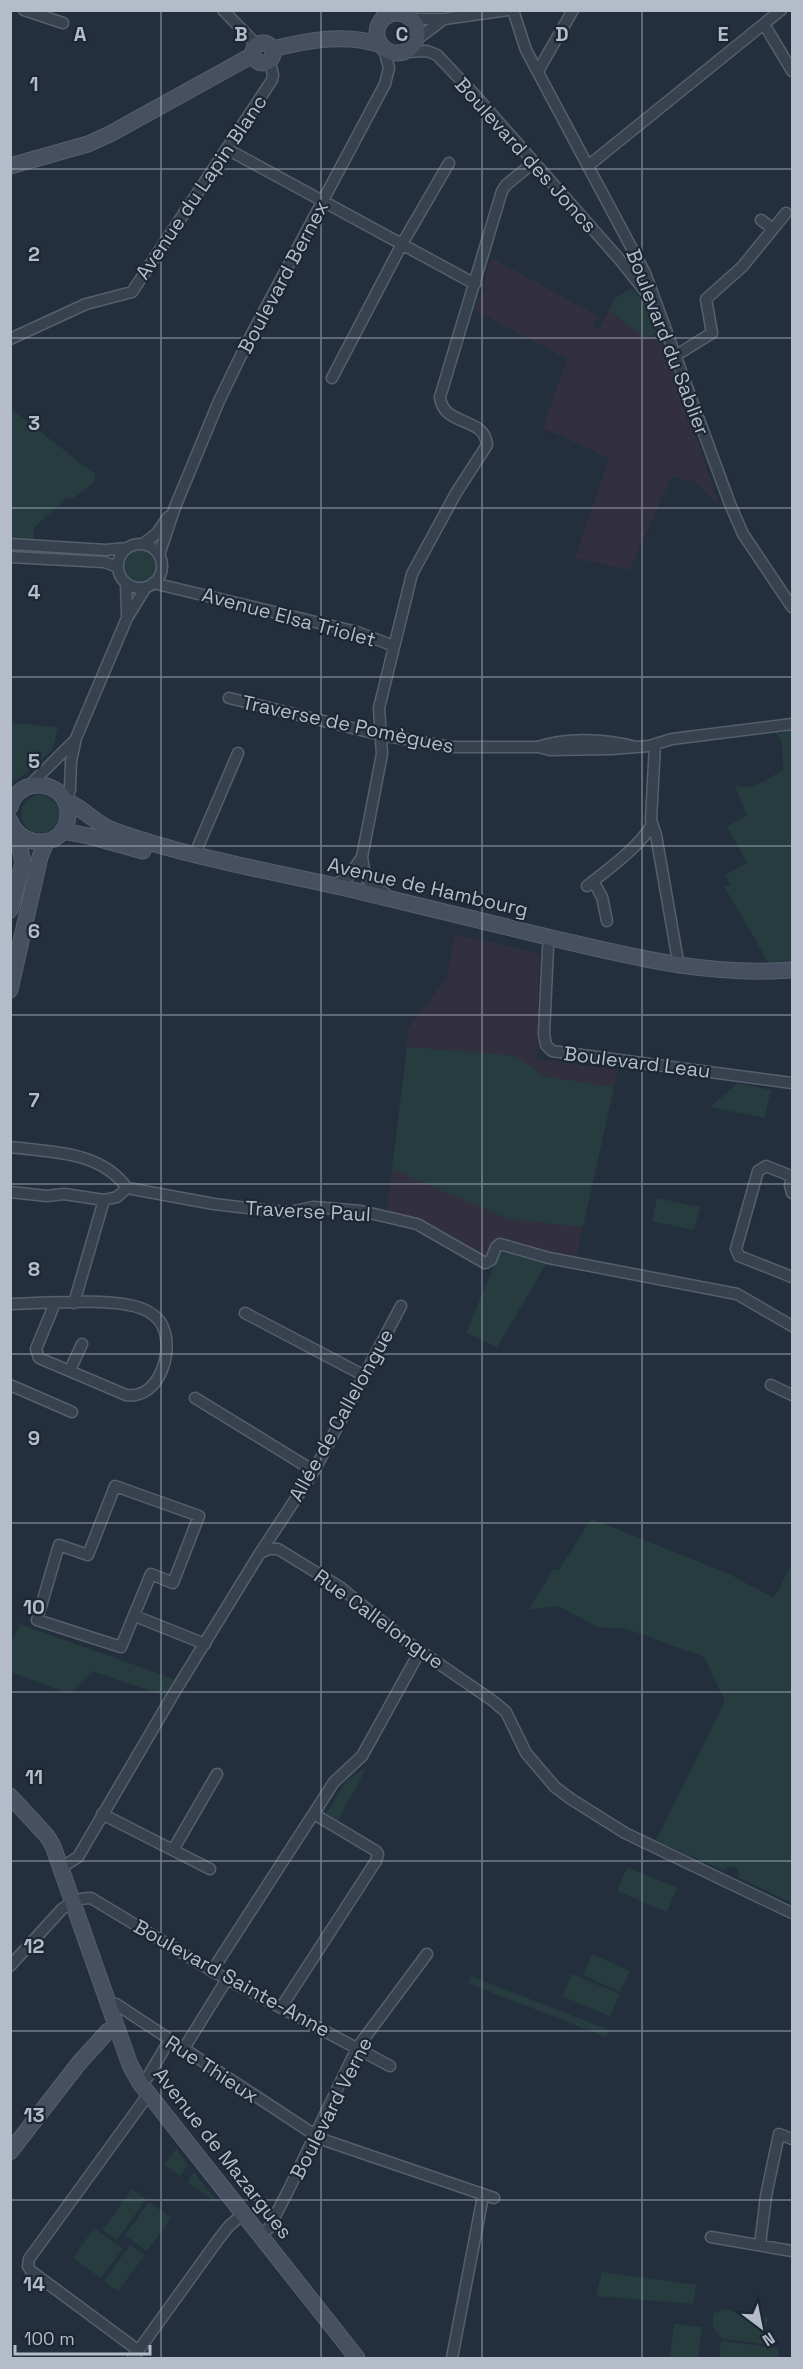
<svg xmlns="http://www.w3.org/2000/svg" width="803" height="2369" viewBox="0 0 803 2369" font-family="'Space Grotesk',sans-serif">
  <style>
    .medical { fill: #32303f }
    .green { fill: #263c3f }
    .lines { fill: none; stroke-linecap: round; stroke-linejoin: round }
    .street-casing { stroke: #565f6c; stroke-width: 13 }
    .secondary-casing { stroke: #565f6c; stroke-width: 17 }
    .street { stroke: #38414e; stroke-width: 10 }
    .secondary { stroke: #465061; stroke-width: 15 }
    .grid { fill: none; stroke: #b4bcc9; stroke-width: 1.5; stroke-opacity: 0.55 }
    .labels { text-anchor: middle; stroke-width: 4.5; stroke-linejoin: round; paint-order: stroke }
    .street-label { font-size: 20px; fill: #b4bcc9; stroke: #1d2633 }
    .grid-label { font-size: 20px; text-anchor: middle; font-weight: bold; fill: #b4bcc9; stroke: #1d2633; stroke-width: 4.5; stroke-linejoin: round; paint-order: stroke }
  </style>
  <rect width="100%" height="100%" fill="#242f3e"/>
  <path class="medical" d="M 492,258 L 598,316 L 593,326 L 599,330 L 615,298 L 632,288 L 655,316 L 719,505 L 691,479 L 687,481 L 672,476 L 629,570 L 575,558 L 609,458 L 543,428 L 567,359 L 475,310 L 479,296 L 486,290 L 484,281 Z
    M 455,934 L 539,954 L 537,1059 L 618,1070 L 575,1262 L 488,1260 L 386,1216 L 404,1073 L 408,1033 L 405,1032 L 447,978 Z"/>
  <path class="green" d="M 632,288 L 655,316 L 659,329 L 647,340 L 609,310 L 615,298 Z
    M 11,409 L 95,474 L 95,481 L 75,497 L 65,499 L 34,528 L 34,539 L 11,538 Z
    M125 566a16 16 0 1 1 32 0a16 16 0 1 1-32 0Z
    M 11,723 L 58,727 L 53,749 L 36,765 L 15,781 L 11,781 Z
    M 790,729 L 792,733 L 792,961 L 768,962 L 724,886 L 731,885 L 725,875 L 747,863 L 727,827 L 747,815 L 735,786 L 753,787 L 783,770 L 782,742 L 774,730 L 780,734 Z
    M21 814a19 19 0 1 1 38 0a19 19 0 1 1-38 0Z
    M 407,1047 L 515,1056 L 546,1077 L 614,1087 L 583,1227 L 509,1219 L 392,1169 Z
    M 738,1083 L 771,1090 L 764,1118 L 710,1107 Z
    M 657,1198 L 700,1207 L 694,1230 L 652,1221 Z
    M 502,1247 L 548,1261 L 497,1347 L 466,1333 Z
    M 591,1519 L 731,1575 L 774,1598 L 792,1564 L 792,1903 L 737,1877 L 739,1873 L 736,1868 L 730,1866 L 723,1870 L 656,1841 L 725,1701 L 704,1657 L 627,1629 L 598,1627 L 558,1606 L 528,1610 L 554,1569 L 559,1570 Z
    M 20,1624 L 174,1679 L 165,1696 L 92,1671 L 69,1694 L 11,1672 L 11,1643 Z
    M 367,1767 L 338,1820 L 326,1814 L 346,1781 Z
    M 627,1867 L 677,1888 L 667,1912 L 617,1891 Z
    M 592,1954 L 630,1971 L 620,1992 L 583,1975 Z
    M 572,1974 L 620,1994 L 610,2016 L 562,1996 Z
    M 471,1976 L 609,2030 L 606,2037 L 468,1983 Z
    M 176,2149 L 188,2165 L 180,2176 L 164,2165 Z
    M 194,2172 L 217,2202 L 217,2203 L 187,2182 Z
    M 132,2189 L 146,2199 L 117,2240 L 103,2230 Z
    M 149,2202 L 171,2218 L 147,2251 L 125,2235 Z
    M 94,2228 L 123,2249 L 101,2278 L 73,2258 Z
    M 130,2245 L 145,2255 L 118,2291 L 104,2281 Z
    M 602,2272 L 696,2285 L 693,2304 L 596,2296 Z
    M 722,2309 L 768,2318 L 763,2344 L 722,2339 L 713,2327 L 713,2314 Z
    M 674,2324 L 702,2327 L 698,2358 L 670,2358 Z
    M 721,2341 L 779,2348 L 778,2358 L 719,2358 Z"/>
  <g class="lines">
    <defs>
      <path id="street" d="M 24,10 L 63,23
        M 223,10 L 257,45
        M 382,10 L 386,15
        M 513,10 L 526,50 L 645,273 L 730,504 L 743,534 L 792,607
        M 412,19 L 444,19 L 508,10
        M 764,24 L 792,71
        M 416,40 L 444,19
        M 404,52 L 427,51 L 437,55 L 474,94 L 620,260 L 652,300
        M 538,71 L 573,10
        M 227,149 L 475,284
        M 588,166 L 781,10
        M 761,220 L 773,229
        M 10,339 L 86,304 L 132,292 L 272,80 L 273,75 L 270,62
        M 675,356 L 712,333 L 706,299 L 742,267 L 786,213
        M 332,378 L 402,244 L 449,163
        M 10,544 L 106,550 L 127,548
        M 143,544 L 157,533 L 168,517
        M118 566a22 22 0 1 1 44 0a22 22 0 1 1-44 0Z
        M 159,555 L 175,507 L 219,401 L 247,343 L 385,84 L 389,68 L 384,49
        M 10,557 L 104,562 L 118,567
        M 126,583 L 127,615
        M 153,583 L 357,632 L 394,646
        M 229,698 L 381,735 L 451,747 L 538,747 C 567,737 606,739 636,747
        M 655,744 L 651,820 L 656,835 L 679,967
        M 538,747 L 550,750 L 612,749 L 649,746 L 672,739 L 792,724
        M 30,785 L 74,741
        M 66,801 L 70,790 L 71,761 L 76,738 L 127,618 L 146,587
        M 194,856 L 238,753
        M 362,857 C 364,873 366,887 384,892
        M 593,881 L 602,897 L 607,921
        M 333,886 L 348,877 L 362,857 L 382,754 L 379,708 L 412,574 L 456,493 L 487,445 C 485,416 443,427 440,397 L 502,191 L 506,185 L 533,163
        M 587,886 C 607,870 641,846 652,824
        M 548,947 L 544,1034 L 546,1045 L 552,1051 L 792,1083
        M 10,1147 C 51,1152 101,1151 127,1188
        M 791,1176 L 766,1166 L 758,1171 L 736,1249 L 739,1256 L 792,1277
        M 792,1176 L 790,1186 L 792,1193
        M 127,1188 L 214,1204 L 264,1210 L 289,1212 L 313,1207 L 361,1211 L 417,1224 L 485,1263 L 491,1260 L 496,1247 L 500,1244 L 549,1258 L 737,1294 L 792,1326
        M 10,1192 L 47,1196 L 64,1194 L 104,1200 L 117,1197 L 127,1188
        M 74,1303 L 104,1200
        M 10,1304 C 44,1303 115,1297 143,1309 C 151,1312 160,1319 163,1327 C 174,1352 159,1400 126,1395 L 39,1358 L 36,1349 L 55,1303
        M 245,1313 L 363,1375
        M 70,1370 L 82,1344
        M 10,1385 L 72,1412
        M 771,1385 L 792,1395
        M 195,1398 L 314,1471
        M 115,1486 L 199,1516 L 173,1583 L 151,1574 L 121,1647 L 37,1620 L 59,1545 L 88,1555 Z
        M 260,1553 L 269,1549 L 278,1549 L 340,1587 L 406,1641 L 493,1701 L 506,1712 L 526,1753 L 555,1787 L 571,1799 L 625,1833 L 792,1913
        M 135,1616 L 205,1644
        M 102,1814 L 210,1869
        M 173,1850 L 217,1774
        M 61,1868 L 78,1857 L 174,1693 L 260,1553 L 314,1471 L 401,1306
        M 10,1966 L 62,1909 C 72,1902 79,1898 91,1898 L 212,1971 L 390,2066
        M 212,1971 L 334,1782 L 362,1756 L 420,1651
        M 110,2003 L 116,2004 L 321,2139 L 494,2198
        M 282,2006 L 376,1861 L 378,1854 L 376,1851 L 314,1814
        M 183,2050 L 227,1979
        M 140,2083 L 147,2078 L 169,2041
        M 260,2235 L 269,2228 L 289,2189 L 357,2048 L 427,1954
        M 711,2237 L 792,2251
        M 760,2245 L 766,2196 L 779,2134 L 792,2139
        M 139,2351 L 31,2271 L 28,2266 L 29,2259 L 148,2095
        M 133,2358 L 218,2240 L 229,2226 L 243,2214
        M 452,2358 L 483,2196"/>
      <path id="secondary" d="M377 33a20 20 0 1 1 40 0a20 20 0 1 1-40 0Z
        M253 53a10 10 0 1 1 20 0a10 10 0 1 1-20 0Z
        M 273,49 C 308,40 347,33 381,45
        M 10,166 L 88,144 L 110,134 L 253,55
        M 66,801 C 84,808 95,824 115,831 C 196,860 279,872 362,892 C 426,907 491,923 556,939 C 638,958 707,976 792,970
        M 10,807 C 18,775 67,779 68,813 C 69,847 23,853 10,821
        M 62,831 L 89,836 L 143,851
        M 10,910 L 23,863 L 17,833
        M 10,990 L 40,857 L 46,842
        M 10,1796 L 47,1836 L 53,1846 L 130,2065 L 140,2083 L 357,2358
        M 10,2152 L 79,2063 L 108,2031 L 116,2027"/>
    </defs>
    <use href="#street" class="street-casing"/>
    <use href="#secondary" class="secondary-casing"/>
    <use href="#street" class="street"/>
    <use href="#secondary" class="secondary"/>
  </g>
  <path class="grid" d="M 161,10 L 161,2358M 321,10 L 321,2358M 482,10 L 482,2358M 642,10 L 642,2358M 10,169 L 792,169M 10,338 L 792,338M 10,508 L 792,508M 10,677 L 792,677M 10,846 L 792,846M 10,1015 L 792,1015M 10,1184 L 792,1184M 10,1354 L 792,1354M 10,1523 L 792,1523M 10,1692 L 792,1692M 10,1861 L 792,1861M 10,2031 L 792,2031M 10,2200 L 792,2200"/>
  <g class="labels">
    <g class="street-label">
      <text transform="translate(526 155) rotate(48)" y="7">Boulevard des Joncs</text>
      <text transform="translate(201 187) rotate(-56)" y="7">Avenue du Lapin Blanc</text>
      <text transform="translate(283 277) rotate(-62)" y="7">Boulevard Bernex</text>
      <text transform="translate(668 342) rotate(69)" y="7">Boulevard du Sablier</text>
      <text transform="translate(289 617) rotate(15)" y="7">Avenue Elsa Triolet</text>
      <text transform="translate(348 724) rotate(12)" y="7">Traverse de Pomègues</text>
      <text transform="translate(428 887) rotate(13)" y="7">Avenue de Hambourg</text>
      <text transform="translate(637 1062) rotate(7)" y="7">Boulevard Leau</text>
      <text transform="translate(308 1211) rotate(3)" y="7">Traverse Paul</text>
      <text transform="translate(341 1415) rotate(-61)" y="7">Allée de Callelongue</text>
      <text transform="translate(379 1619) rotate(36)" y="7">Rue Callelongue</text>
      <text transform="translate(232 1978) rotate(29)" y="7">Boulevard Sainte-Anne</text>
      <text transform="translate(212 2069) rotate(33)" y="7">Rue Thieux</text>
      <text transform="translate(331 2108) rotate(-63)" y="7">Boulevard Verne</text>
      <text transform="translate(223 2153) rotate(52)" y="7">Avenue de Mazargues</text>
    </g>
  </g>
  <g class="grid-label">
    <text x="80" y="41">A</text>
    <text x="241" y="41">B</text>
    <text x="402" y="41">C</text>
    <text x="562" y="41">D</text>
    <text x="723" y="41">E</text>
    <text x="34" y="91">1</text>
    <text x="34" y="261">2</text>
    <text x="34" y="430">3</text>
    <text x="34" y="599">4</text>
    <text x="34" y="768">5</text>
    <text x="34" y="938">6</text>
    <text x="34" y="1107">7</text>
    <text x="34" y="1276">8</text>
    <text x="34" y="1445">9</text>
    <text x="34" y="1614">10</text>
    <text x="34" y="1784">11</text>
    <text x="34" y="1953">12</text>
    <text x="34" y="2122">13</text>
    <text x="34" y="2291">14</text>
  </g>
  <rect width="803" height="2369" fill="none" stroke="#b4bcc9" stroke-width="24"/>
  <g transform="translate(761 2327) rotate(148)" stroke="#1d2633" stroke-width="4.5" paint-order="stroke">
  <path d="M0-4.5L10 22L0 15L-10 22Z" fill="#b4bcc9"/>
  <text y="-9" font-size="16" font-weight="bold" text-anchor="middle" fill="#b4bcc9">N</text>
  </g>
  <path d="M15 2345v9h135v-9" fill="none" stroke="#b4bcc9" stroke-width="3"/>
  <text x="24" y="2345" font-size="18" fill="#b4bcc9" stroke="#1d2633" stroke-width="4.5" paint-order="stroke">100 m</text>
</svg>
